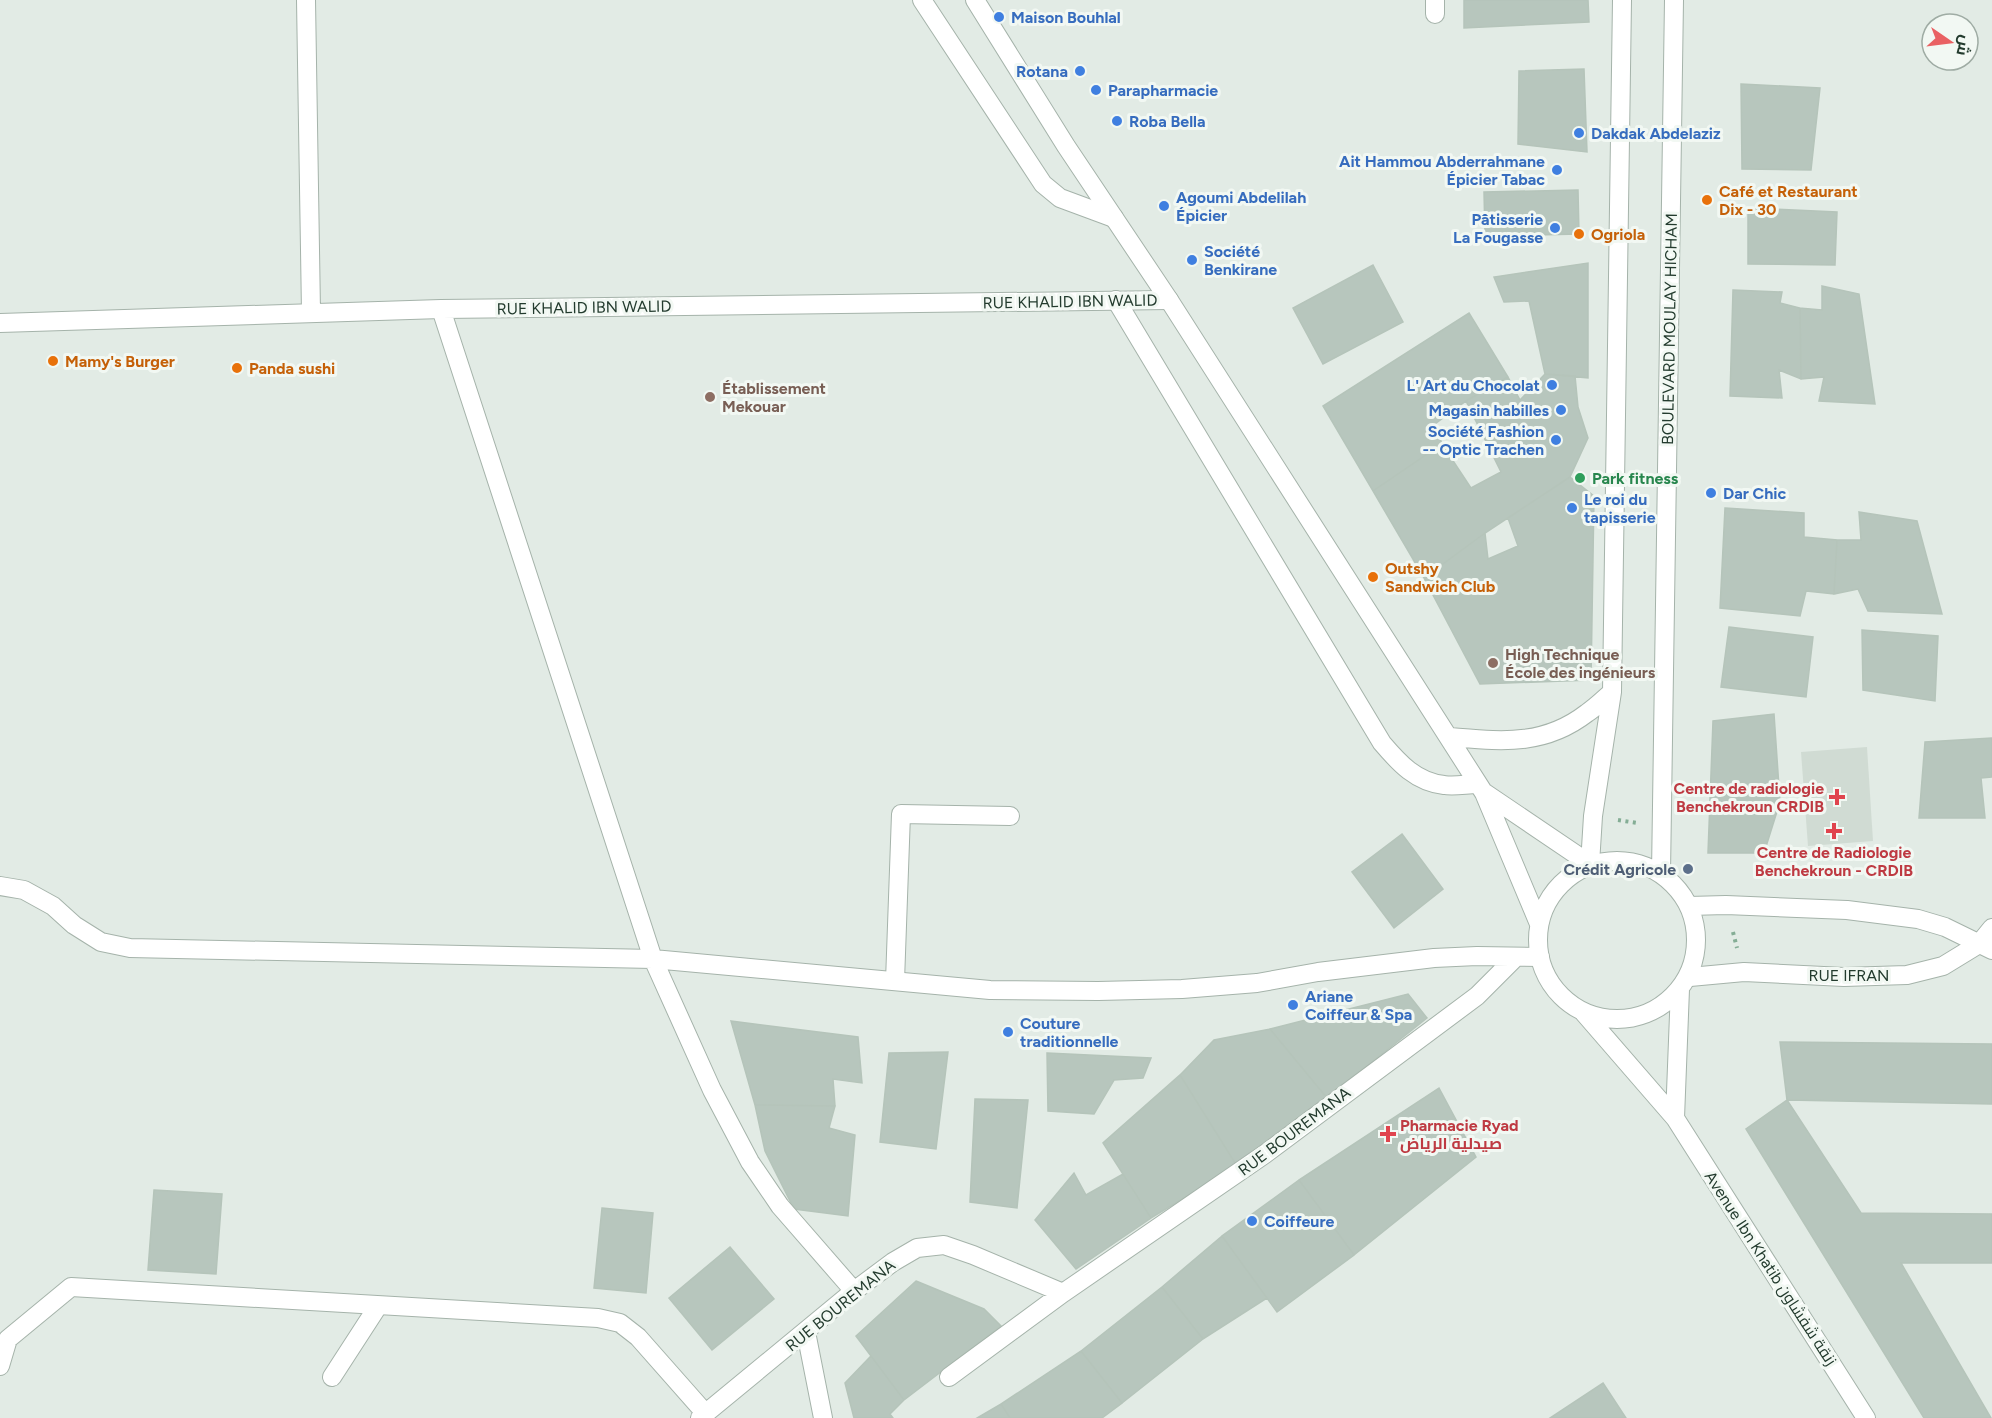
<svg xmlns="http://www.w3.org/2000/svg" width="1992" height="1418" viewBox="0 0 1992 1418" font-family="Figtree,Cairo,sans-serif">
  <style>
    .built { fill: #d0dbd3 }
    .building { fill: #b7c6bd; stroke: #b5c4ba; stroke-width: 1.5 }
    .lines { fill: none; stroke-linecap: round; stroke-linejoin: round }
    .service-casing { stroke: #a5b3aa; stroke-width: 20 }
    .minor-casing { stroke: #a5b3aa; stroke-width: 20 }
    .tertiary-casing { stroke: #a5b3aa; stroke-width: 20 }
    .path { stroke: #84ad95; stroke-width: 4; stroke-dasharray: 3 4.5; stroke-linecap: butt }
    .service { stroke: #fff; stroke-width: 18 }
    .minor { stroke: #fff; stroke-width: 18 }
    .tertiary { stroke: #fff; stroke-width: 18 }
    .shop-dot { fill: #3f7fe0; stroke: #f2f8f3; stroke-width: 2 }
    .food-dot { fill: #e8710a; stroke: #f2f8f3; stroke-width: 2 }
    .education-dot { fill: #8d6e63; stroke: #f2f8f3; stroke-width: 2 }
    .leisure-dot { fill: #2e9e5b; stroke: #f2f8f3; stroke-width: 2 }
    .health-dot { fill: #e0444e; stroke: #f2f8f3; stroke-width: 2 }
    .service-dot { fill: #5c6f8a; stroke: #f2f8f3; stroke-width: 2 }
    .labels { text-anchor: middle; stroke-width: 6; stroke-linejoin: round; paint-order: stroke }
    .shop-label { font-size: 16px; font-weight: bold; fill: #366cbe; stroke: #f2f8f3; text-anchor: start }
    .food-label { font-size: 16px; font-weight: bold; fill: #c56008; stroke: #f2f8f3; text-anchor: start }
    .street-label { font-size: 16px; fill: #233b2e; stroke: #f2f8f3 }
    .education-label { font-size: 16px; font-weight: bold; fill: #785e54; stroke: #f2f8f3; text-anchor: start }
    .leisure-label { font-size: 16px; font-weight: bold; fill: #27864d; stroke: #f2f8f3; text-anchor: start }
    .health-label { font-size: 16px; font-weight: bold; fill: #be3a42; stroke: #f2f8f3; text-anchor: end }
    .service-label { font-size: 16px; font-weight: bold; fill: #4e5e75; stroke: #f2f8f3; text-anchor: end }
  </style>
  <rect width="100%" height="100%" fill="#e2ebe5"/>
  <path class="built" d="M 1867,747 L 1873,841 L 1808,846 L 1801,752 Z"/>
  <path class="building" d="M 1464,0 L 1588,0 L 1589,22 L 1464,28 Z
    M 1584,69 L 1587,152 L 1518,144 L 1519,71 Z
    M 1741,84 L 1820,88 L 1811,170 L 1742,169 Z
    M 1578,190 L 1579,234 L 1485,236 L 1484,192 Z
    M 1748,208 L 1837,212 L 1835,265 L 1748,264 Z
    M 1588,263 L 1588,378 L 1545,374 L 1529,301 L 1504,302 L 1494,277 Z
    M 1373,265 L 1403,322 L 1323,364 L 1293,308 Z
    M 1822,286 L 1859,294 L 1875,404 L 1819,401 L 1824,377 L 1801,379 L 1800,308 L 1822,310 Z
    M 1733,290 L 1782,292 L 1780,303 L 1800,308 L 1801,379 L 1779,370 L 1782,398 L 1730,396 Z
    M 1469,313 L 1508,377 L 1466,401 L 1435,424 L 1442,444 L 1373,491 L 1323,406 Z
    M 1545,374 L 1575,376 L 1578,407 L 1588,438 L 1570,477 L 1485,533 L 1424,578 L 1373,491 L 1442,444 L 1471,488 L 1501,472 L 1466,401 L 1508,377 L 1520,400 Z
    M 1570,477 L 1594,496 L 1591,680 L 1480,684 L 1424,578 L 1485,533 L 1488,559 L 1518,546 L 1508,518 Z
    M 1725,508 L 1804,513 L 1804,537 L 1837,540 L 1834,594 L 1806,591 L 1800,616 L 1720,608 Z
    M 1859,512 L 1917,521 L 1942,614 L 1868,611 L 1858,589 L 1834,594 L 1837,540 L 1861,540 Z
    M 1729,627 L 1813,637 L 1806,697 L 1721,687 Z
    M 1862,630 L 1938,636 L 1935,701 L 1863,690 Z
    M 1774,714 L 1780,802 L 1764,853 L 1708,853 L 1713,721 Z
    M 1992,738 L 1992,777 L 1981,778 L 1985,818 L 1919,818 L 1925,742 Z
    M 1402,834 L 1443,889 L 1394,928 L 1352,872 Z
    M 1408,994 L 1427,1018 L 1327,1098 L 1270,1029 Z
    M 731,1021 L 858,1037 L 862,1083 L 833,1079 L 835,1106 L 755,1105 Z
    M 1270,1029 L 1327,1098 L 1237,1166 L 1180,1075 L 1214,1040 Z
    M 1780,1042 L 1992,1044 L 1992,1104 L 1787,1100 Z
    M 948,1052 L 936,1149 L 880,1142 L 889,1053 Z
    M 1047,1053 L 1151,1058 L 1143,1078 L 1114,1080 L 1094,1114 L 1048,1111 Z
    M 1180,1075 L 1237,1166 L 1151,1218 L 1103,1143 Z
    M 1439,1088 L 1476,1157 L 1354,1255 L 1299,1180 Z
    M 975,1099 L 1028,1100 L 1017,1208 L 970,1202 Z
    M 1787,1100 L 1861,1213 L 1992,1214 L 1992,1263 L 1901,1263 L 1991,1418 L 1924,1418 L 1746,1129 Z
    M 755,1105 L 835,1106 L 829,1128 L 855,1135 L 848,1216 L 794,1209 L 765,1151 Z
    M 1074,1173 L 1086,1195 L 1123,1174 L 1151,1218 L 1076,1269 L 1035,1220 Z
    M 1299,1180 L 1354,1255 L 1277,1312 L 1222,1236 Z
    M 154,1190 L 222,1194 L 216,1274 L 148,1270 Z
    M 602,1208 L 653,1213 L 646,1293 L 594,1288 Z
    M 1222,1236 L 1267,1298 L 1203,1339 L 1162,1287 Z
    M 730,1247 L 774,1299 L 712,1350 L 669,1298 Z
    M 916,1281 L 984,1309 L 1001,1326 L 904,1400 L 856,1336 Z
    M 1162,1287 L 1203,1339 L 1122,1403 L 1081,1351 Z
    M 1081,1351 L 1122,1403 L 1102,1418 L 1010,1418 L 1001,1404 Z
    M 871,1356 L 904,1400 L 890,1414 L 893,1418 L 854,1418 L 845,1383 Z
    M 1603,1383 L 1626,1418 L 1550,1418 Z
    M 1001,1404 L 1010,1418 L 977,1418 Z"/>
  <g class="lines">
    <defs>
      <path id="service" d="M 922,0 L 1043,184 L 1060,198 L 1114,218
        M 1116,300 L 1382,743 C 1399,763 1416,782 1444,785 C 1454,787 1467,784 1477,784
        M 895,981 L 901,814 L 1010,816
        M 332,1377 L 378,1306"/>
      <path id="minor" d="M 306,0 L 311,312
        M 1435,14 L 1435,0
        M 441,309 L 653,959 L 712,1090 L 750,1162 L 780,1206 L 854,1291
        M 0,323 L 441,309 L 1169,300
        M 0,886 L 24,890 L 53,906 L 74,925 L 101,942 L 130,948 L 653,959 L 990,990 L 1098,991 L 1182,989 L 1257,983 L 1318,972 L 1434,958 L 1477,956 L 1540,957
        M 1690,977 L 1744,972 L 1844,977 L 1907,975 L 1943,966 L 1979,944 L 1992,928
        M 806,1332 L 823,1418
        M 0,1366 L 8,1339 L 71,1287 L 598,1318 L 620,1323 L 638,1337 L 706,1414
        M 949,1377 L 1063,1293
        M 700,1418 L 854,1291 L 893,1262 L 917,1248 L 944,1245 L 973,1255 L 1063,1293 L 1265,1154 L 1477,996 L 1516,957"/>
      <path id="tertiary" d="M 975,0 L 1066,146 L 1169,300 L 1484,793 L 1539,924
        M 1449,737 C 1500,741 1543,747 1587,713 C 1596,707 1604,699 1612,692
        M 1485,793 L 1590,864
        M1538 940a79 79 0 1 1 158 0a79 79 0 1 1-158 0Z
        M 1590,864 L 1593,816 L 1612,692 L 1622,0
        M 1661,873 L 1674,0
        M 1689,906 L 1726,905 L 1847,910 L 1918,919 L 1945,927 L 1992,950
        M 1584,1013 L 1675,1118 L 1866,1418
        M 1675,1118 L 1680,989"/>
    </defs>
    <use href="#service" class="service-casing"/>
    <use href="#minor" class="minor-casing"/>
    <use href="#tertiary" class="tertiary-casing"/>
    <path class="path" d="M 1618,820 L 1637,823
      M 1733,932 L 1737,948"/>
    <use href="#service" class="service"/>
    <use href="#minor" class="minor"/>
    <use href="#tertiary" class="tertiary"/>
  </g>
  <g class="shop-dot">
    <circle cx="999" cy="17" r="6"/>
    <circle cx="1080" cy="71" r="6"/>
    <circle cx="1096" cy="90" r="6"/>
    <circle cx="1117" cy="121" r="6"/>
    <circle cx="1579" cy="133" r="6"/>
    <circle cx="1557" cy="170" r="6"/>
    <circle cx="1164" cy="206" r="6"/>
    <circle cx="1555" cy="228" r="6"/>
    <circle cx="1192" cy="260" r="6"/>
    <circle cx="1552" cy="385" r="6"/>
    <circle cx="1561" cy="410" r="6"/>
    <circle cx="1556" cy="440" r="6"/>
    <circle cx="1711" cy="493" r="6"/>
    <circle cx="1572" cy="508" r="6"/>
    <circle cx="1293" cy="1005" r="6"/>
    <circle cx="1008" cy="1032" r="6"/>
    <circle cx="1252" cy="1221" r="6"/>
  </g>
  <g class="food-dot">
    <circle cx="1707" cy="200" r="6"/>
    <circle cx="1579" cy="234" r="6"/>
    <circle cx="53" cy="361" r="6"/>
    <circle cx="237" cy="368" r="6"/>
    <circle cx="1373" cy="577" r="6"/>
  </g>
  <g class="education-dot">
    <circle cx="710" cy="397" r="6"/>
    <circle cx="1493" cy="663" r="6"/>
  </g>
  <circle class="leisure-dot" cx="1580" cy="478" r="6"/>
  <g class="health-dot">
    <path d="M1834 788h6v6h6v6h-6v6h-6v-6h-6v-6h6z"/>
    <path d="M1831 822h6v6h6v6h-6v6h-6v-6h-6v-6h6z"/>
    <path d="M1385 1125h6v6h6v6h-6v6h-6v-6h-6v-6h6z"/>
  </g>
  <circle class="service-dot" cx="1688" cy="869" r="6"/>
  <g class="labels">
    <g class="shop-label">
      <text x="1011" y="23">Maison Bouhlal</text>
      <text x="1068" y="77" text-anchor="end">Rotana</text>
      <text x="1108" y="96">Parapharmacie</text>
      <text x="1129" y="127">Roba Bella</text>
      <text x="1591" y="139">Dakdak Abdelaziz</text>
      <text x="1545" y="167" text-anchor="end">Ait Hammou Abderrahmane<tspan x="1545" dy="18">Épicier Tabac</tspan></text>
      <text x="1176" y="203">Agoumi Abdelilah<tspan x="1176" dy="18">Épicier</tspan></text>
      <text x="1543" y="225" text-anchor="end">Pâtisserie<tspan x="1543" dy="18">La Fougasse</tspan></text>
      <text x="1204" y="257">Société<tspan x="1204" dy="18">Benkirane</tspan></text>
      <text x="1540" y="391" text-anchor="end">L' Art du Chocolat</text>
      <text x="1549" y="416" text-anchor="end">Magasin habilles</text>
      <text x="1544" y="437" text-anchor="end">Société Fashion<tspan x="1544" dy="18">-- Optic Trachen</tspan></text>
      <text x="1723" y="499">Dar Chic</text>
      <text x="1584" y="505">Le roi du<tspan x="1584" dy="18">tapisserie</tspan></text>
      <text x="1305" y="1002">Ariane<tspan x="1305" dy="18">Coiffeur &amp; Spa</tspan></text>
      <text x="1020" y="1029">Couture<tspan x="1020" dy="18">traditionnelle</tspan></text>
      <text x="1264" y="1227">Coiffeure</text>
    </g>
    <g class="food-label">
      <text x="1719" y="197">Café et Restaurant<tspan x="1719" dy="18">Dix - 30</tspan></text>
      <text x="1591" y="240">Ogriola</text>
      <text x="65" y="367">Mamy's Burger</text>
      <text x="249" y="374">Panda sushi</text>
      <text x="1385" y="574">Outshy<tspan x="1385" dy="18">Sandwich Club</tspan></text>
    </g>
    <g class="street-label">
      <text transform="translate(1070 301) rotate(-1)" y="6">RUE KHALID IBN WALID</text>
      <text transform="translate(584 307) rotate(-1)" y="6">RUE KHALID IBN WALID</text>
      <text transform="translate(1669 329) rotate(-89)" y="6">BOULEVARD MOULAY HICHAM</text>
      <text x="1849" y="981">RUE IFRAN</text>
      <text transform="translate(1294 1131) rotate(-37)" y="6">RUE BOUREMANA</text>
      <text transform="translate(1771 1268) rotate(57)" y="6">Avenue Ibn Khatib زنقة شفشاون</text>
      <text transform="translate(840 1305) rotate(-39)" y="6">RUE BOUREMANA</text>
    </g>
    <g class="education-label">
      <text x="722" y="394">Établissement<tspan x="722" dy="18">Mekouar</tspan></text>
      <text x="1505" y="660">High Technique<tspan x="1505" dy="18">École des ingénieurs</tspan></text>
    </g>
    <g class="leisure-label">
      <text x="1592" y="484">Park fitness</text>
    </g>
    <g class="health-label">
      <text x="1824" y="794">Centre de radiologie<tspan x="1824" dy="18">Benchekroun CRDIB</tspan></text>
      <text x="1834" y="858" text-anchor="middle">Centre de Radiologie<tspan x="1834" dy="18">Benchekroun - CRDIB</tspan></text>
      <text x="1400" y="1131" text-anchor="start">Pharmacie Ryad<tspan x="1400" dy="18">صيدلية الرياض</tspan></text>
    </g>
    <g class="service-label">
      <text x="1676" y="875">Crédit Agricole</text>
    </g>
  </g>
  <g transform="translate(1950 42) rotate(104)"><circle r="28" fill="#f2f8f3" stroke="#9faca4" stroke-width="1.5"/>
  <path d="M0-4.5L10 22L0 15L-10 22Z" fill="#e96163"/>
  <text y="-9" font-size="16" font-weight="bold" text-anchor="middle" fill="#233b2e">ش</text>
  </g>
</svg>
